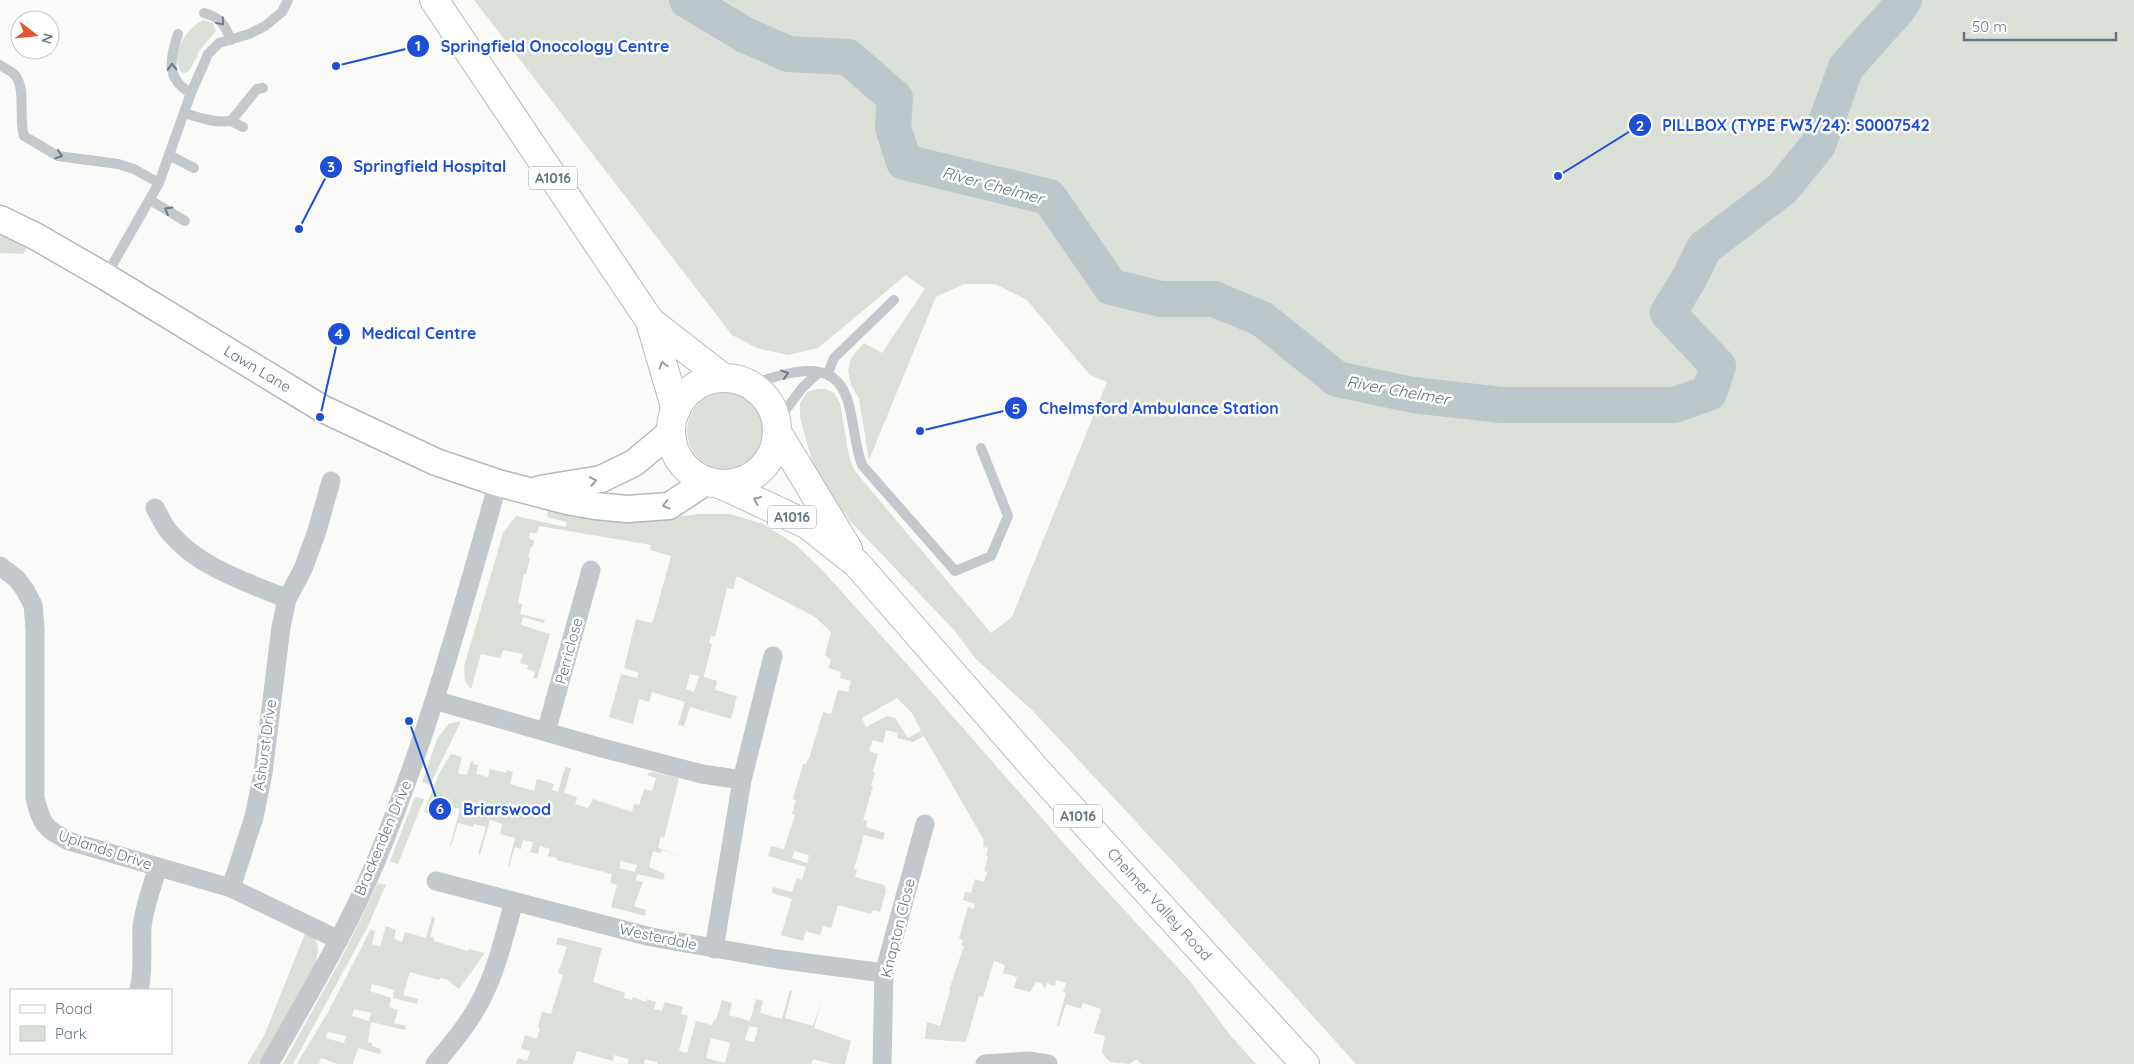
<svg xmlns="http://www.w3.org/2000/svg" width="2134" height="1064" viewBox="0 0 2134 1064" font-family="Quicksand,sans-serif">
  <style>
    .green { fill: #dadfd7; fill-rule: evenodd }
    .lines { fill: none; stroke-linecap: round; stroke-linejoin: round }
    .river { stroke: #bbc7cb; stroke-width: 36 }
    .secondary-casing { stroke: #b3babf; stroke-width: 29 }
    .primary-casing { stroke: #b5babe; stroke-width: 30 }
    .lane { stroke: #c3c8cc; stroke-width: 10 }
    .street { stroke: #c3c8cc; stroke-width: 19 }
    .secondary { stroke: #fff; stroke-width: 26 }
    .primary { stroke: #fff; stroke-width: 28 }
    .oneway { stroke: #6a7a87 }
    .oneway2 { stroke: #939fa8 }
    .labels { text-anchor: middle; stroke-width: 5; stroke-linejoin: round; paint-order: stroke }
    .shield { fill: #fff; stroke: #939fa8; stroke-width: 1 }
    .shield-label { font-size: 14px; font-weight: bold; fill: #657683 }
    .street-label { font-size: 15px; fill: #657683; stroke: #fff }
    .water-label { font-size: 16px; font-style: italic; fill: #60757c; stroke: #fff }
    .leader { fill: none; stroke: #1d4ed8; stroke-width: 2 }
    .callout-dot { fill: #1d4ed8; stroke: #fff; stroke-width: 2 }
    .mark-label { font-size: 15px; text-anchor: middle; font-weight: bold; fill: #fff }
    .callout-label { font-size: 16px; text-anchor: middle; font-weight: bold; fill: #1d4ed8; stroke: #fff; stroke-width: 5; stroke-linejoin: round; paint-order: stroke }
  </style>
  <rect width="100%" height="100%" fill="#fafaf8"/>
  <path class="green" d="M 474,0 L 2134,0 L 2134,1064 L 1356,1064 L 1190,880 L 1033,711 L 976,659 L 954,630 L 850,521 L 831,495 L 811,458 L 800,417 L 800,403 L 807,392 L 817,389 L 826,389 L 834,393 L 840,403 L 849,456 L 854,470 L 991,633 L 1012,617 L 1107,382 L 1090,375 L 1027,300 L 995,284 L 964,284 L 936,297 L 869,460 L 859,399 L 851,384 L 848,371 L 851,358 L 864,343 L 882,353 L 925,289 L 906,275 L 818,348 L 788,355 L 757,348 L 732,335 Z
    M 203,20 L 213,23 L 216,31 L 201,48 L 190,70 L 186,73 L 181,72 C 169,54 187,28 203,20 Z
    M 0,228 L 30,244 L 23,254 L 0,253 Z
    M687 431a39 39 0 1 1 78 0a39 39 0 1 1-78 0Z
    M 548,510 L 578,516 L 617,520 L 660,519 L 699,514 L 730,514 L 763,524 L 795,544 L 822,570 L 905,662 L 1081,863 L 1189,980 L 1230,1035 L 1256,1064 L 1141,1064 L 1137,1059 L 1129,1064 L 1110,1062 L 1102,1053 L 1105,1036 L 1094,1033 L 1101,1009 L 1083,1003 L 1081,1009 L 1066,1004 L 1059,1026 L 1057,1026 L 1066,993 L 1063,992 L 1066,983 L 1056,980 L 1055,986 L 1047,983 L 1045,989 L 1041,983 L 1036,982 L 1030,992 L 1014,988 L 1017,977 L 1003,973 L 1005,965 L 994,961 L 983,997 L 979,996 L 966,1042 L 925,1039 L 927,1022 L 940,1026 L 950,991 L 949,990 L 964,946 L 961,945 L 963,940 L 959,939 L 968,907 L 974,909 L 975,904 L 963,900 L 965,892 L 971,893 L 975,879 L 984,882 L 987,872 L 984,871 L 988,857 L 986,856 L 988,848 L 983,847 L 984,841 L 981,835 L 924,736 L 913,742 L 897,738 L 898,733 L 886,730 L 883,743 L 873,740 L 869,751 L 878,754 L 873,771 L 875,773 L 871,785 L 873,786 L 863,820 L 867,821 L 866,827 L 885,833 L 883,840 L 864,835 L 854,869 L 857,870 L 855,877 L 884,885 L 886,891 L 880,912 L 873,910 L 871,914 L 838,905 L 831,928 L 823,926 L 820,935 L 806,931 L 803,941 L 781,935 L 792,899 L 772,893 L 773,887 L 792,892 L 797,878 L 802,880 L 806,867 L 768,856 L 771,846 L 784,849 L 795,815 L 792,814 L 796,800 L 793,799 L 803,764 L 806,764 L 808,759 L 809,759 L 823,712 L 831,714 L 838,690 L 848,692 L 851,681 L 840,678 L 841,672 L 828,668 L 831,660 L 825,655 L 831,632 L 815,617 L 737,576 L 733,589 L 727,588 L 715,637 L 711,636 L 709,643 L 712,644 L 704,675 L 704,677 L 717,681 L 715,690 L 737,696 L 731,719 L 690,707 L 684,726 L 678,725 L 685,702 L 652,692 L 649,702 L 639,699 L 633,724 L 609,717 L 621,674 L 637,678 L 639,673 L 624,668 L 636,619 L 651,623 L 654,618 L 671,556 L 650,550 L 651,545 L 539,526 L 537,533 L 530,533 L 529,538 L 534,541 L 533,547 L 531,547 L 528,557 L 530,558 L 526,574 L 524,574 L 518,603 L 522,604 L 520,614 L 545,620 L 544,623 L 523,617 L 521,625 L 550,634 L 537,679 L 533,678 L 535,672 L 527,669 L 528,665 L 520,663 L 523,654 L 503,650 L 500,658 L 481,654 L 471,689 L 465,681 L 464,667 L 503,533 L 516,516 L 566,527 L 567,522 L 547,517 ZM 690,674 L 699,676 L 694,692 L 686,689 ZM 897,698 L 912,713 L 921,731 L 908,738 L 895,718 L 887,716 L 866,727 L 862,718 ZM 794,851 L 809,855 L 807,863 L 792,858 Z
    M 461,721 L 430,785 L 422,782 L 438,737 L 449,724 Z
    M 451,754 L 462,757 L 458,773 L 467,775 L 471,761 L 474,761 L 473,764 L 478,765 L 476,774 L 488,777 L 490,769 L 506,773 L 507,770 L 513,772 L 510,784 L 534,791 L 537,779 L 554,784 L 552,790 L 558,792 L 565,767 L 571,768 L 564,793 L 577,797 L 575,804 L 588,808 L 593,799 L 632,812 L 634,804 L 639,805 L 644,789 L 652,791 L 656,778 L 648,775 L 648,773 L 653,772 L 679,778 L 664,838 L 661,837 L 658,848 L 686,857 L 662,850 L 660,853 L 653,851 L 649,867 L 665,874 L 663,880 L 637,874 L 636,880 L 643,882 L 634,906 L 646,910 L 645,916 L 611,907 L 617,885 L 610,883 L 612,874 L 556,860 L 557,858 L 548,856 L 550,849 L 540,846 L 538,854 L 530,852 L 533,842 L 523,840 L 521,849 L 515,847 L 509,867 L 508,866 L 515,838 L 500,834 L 502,824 L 490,820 L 480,855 L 478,854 L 486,827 L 474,824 L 473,827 L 458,823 L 451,846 L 450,846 L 460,809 L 449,806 L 445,818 L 424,812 L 439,774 ZM 621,861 L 637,865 L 635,872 L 619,868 Z
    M 415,797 L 424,799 L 398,864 L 390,861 Z
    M 378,883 L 386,885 L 368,926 L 293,1064 L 283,1064 L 342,957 Z
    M 432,917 L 435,918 L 430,937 L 434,938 L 434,941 L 468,951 L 469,949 L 485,953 L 459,989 L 446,979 L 440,978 L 439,980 L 410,972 L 403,995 L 418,999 L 417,1004 L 393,998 L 394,990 L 372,984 L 370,991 L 391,998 L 389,1007 L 398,1010 L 394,1023 L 406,1026 L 405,1030 L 371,1022 L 368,1042 L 372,1043 L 372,1046 L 381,1049 L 380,1054 L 358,1048 L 353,1064 L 338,1064 L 321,1058 L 319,1064 L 297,1064 L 328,1012 L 371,929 L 375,932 L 372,944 L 380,946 L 386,926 L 396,930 L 394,939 L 402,942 L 405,932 L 426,938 ZM 354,1009 L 371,1013 L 369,1021 L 352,1016 ZM 328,1032 L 346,1036 L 344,1043 L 326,1038 Z
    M 306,931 L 316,939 L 318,949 L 316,963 L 258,1064 L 247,1064 L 264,1036 Z
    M 558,937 L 602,948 L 593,982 L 625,993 L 624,998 L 632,1000 L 633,997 L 646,1002 L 647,999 L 656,1002 L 654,1009 L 662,1011 L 665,1002 L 683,1007 L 681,1014 L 688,1016 L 679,1051 L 687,1053 L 696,1021 L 712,1025 L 714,1020 L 716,1020 L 722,1000 L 732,1003 L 729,1015 L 750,1021 L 756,999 L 763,1001 L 760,1013 L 782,1019 L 790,990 L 792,991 L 785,1018 L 813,1026 L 821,1002 L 814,1028 L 851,1041 L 845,1064 L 832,1064 L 813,1059 L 811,1064 L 657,1064 L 657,1062 L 645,1059 L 644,1064 L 628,1064 L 628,1059 L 614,1055 L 613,1061 L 577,1051 L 573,1064 L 513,1064 L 516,1064 L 518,1058 L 527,1061 L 530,1051 L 521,1049 L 525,1035 L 537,1039 L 540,1028 L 538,1027 L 542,1012 L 551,1014 L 563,975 L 558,973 L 567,947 L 556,944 ZM 749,1026 L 758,1028 L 754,1042 L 745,1040 ZM 711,1038 L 730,1043 L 725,1063 L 706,1058 Z"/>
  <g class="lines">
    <path class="river" d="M 687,0 L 745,35 L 788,54 L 848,57 L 895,98 L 893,127 L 904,162 L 1049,197 L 1111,287 L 1161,299 L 1214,299 L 1262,319 L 1337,379 L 1413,395 L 1502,405 L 1674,405 L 1709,393 L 1718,366 L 1668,313 L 1690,277 L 1704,248 L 1782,189 L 1818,145 L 1846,67 L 1898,9 L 1904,0"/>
    <defs>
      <g id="secondary">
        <path id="s1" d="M 0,219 L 35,236 L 106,277 L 323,409 L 436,462 L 498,483 L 567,501 L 595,506 L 627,509 L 669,506 L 707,481"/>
        <path d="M 540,489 L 601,479 L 634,463 L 671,432"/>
      </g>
      <g id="primary">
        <path d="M 434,0 L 650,321 L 722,377"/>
        <path d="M 650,321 L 676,410"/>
        <circle cx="724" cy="431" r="53"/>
        <path d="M 777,432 L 848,549"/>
        <path id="s2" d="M 720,484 L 808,525 L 857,564 L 1039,773 L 1305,1064"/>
      </g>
    </defs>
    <use href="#secondary" class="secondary-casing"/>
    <use href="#primary" class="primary-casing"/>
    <path class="lane" d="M 204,13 C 220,17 225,25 231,40
      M 178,34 C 170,58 165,79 191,93
      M 0,65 C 4,68 10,70 14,74 C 27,87 18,119 24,136 L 58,156 L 118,164 L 134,169 L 159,183
      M 184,113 C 200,118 214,123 231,121 L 257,89 L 263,88
      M 231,121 L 243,127
      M 169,155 L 194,168
      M 150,200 L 185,221
      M 106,276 L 159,183 L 191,93 L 208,54 L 219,43 L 249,34 L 265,26 L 282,12 L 288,0
      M 828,373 L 834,358 L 894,300
      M 751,384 C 788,373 836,353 849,405 C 854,425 855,446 862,465 L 955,571 L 991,556 L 1008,516 L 981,448
      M 777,421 L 803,387 L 819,372"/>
    <path class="street" d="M 155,508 C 160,516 164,527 171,534 C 200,568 247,582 287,599
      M 0,566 L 17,579 L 25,590 L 33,605 L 35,629 L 35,798 C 42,825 44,828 69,841 L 231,888 L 339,940
      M 434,700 L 602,748 L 702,774 L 742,780
      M 546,732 L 591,570
      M 436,881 L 651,937 L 777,959 L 884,973
      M 231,888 L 254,817 L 263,773 L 281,627 L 287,599 L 303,569 L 317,531 L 331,481
      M 714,949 L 742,780 L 773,656
      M 139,990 C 144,969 141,949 142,928 C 144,907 152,887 158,867
      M 269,1064 C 307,997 347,931 376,861 C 427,739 462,610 498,483
      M 435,1064 C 453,1042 472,1020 484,994 C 498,965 505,933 514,902
      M 882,1064 L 884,973 L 925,824
      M 985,1064 L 1028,1061 L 1048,1064"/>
    <use href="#secondary" class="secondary"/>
    <use href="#primary" class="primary"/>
  </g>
  <defs><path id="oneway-chevron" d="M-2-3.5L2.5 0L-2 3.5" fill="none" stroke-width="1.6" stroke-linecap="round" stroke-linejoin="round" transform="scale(1.25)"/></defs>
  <g class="oneway">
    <use href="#oneway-chevron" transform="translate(221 22) rotate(50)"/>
    <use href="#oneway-chevron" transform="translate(172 67) rotate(-92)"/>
    <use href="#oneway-chevron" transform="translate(59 155) rotate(18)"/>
    <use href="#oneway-chevron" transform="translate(168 210) rotate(-150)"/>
    <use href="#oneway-chevron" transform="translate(785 374) rotate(-18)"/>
  </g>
  <g class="oneway2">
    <use href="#oneway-chevron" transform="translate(663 365) rotate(-106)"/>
    <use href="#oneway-chevron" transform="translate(593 481) rotate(-11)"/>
    <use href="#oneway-chevron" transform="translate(757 500) rotate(-156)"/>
    <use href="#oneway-chevron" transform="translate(666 505) rotate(166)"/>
  </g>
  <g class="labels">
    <g class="shield">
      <rect x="529" y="166.5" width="48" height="23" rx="4"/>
      <rect x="768" y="505.5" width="48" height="23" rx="4"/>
      <rect x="1054" y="804.5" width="48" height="23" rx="4"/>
    </g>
    <g class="shield-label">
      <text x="553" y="183">A1016</text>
      <text x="792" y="522">A1016</text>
      <text x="1078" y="821">A1016</text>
    </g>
    <g class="street-label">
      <text dy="5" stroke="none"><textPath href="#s1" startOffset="298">Lawn Lane</textPath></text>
      <text transform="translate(569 651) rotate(-75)" y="5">Perriclose</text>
      <text transform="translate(265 745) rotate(-82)" y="5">Ashurst Drive</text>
      <text transform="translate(383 838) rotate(-67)" y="5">Brackenden Drive</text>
      <text transform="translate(105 850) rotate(18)" y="5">Uplands Drive</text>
      <text dy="5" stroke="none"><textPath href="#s2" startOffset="615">Chelmer Valley Road</textPath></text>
      <text transform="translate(898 928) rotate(-76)" y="5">Knapton Close</text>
      <text transform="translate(658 937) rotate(12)" y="5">Westerdale</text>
    </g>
    <g class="water-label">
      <text transform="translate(993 185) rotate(15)" y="6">River Chelmer</text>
      <text transform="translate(1398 390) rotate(10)" y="6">River Chelmer</text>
    </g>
  </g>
  <path class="leader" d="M336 66L418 46M1558 176L1640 125M299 229L331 167M320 417L339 334M920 431L1016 408M409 721L440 809"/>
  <g class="callout-dot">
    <circle cx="336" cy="66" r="5"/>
    <circle cx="1558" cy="176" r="5"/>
    <circle cx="299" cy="229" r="5"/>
    <circle cx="320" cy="417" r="5"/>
    <circle cx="920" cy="431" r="5"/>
    <circle cx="409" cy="721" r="5"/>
    <circle cx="418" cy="46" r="12"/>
    <circle cx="1640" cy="125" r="12"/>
    <circle cx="331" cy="167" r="12"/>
    <circle cx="339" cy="334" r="12"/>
    <circle cx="1016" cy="408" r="12"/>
    <circle cx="440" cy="809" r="12"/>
  </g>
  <g class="mark-label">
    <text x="418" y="51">1</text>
    <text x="1640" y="131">2</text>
    <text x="331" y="172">3</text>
    <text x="339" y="339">4</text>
    <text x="1016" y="414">5</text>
    <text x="440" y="814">6</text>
  </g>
  <g class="callout-label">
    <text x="555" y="52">Springfield Onocology Centre</text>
    <text x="1796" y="131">PILLBOX (TYPE FW3/24): S0007542</text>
    <text x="430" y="172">Springfield Hospital</text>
    <text x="419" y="339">Medical Centre</text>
    <text x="1159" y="414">Chelmsford Ambulance Station</text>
    <text x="507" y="815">Briarswood</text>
  </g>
  <rect x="10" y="989" width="162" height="65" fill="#ffffff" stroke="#c1c8cd"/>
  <rect x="20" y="1005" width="25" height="8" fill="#ffffff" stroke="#c1c8cd"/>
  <text x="55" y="1014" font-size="15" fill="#657683">Road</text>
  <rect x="20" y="1026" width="25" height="15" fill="#dadfd7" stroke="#c1c8cd"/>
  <text x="55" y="1039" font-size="15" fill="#657683">Park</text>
  <g transform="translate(35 35) rotate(106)"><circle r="24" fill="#ffffff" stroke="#c1c8cd"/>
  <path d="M0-4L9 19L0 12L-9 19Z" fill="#e4572e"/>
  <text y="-8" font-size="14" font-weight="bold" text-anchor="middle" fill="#657683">N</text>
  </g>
  <path d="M1964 32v8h152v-8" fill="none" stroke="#657683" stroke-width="2.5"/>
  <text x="1972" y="32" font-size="15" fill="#657683" stroke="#ffffff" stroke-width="4" paint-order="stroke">50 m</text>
</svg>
